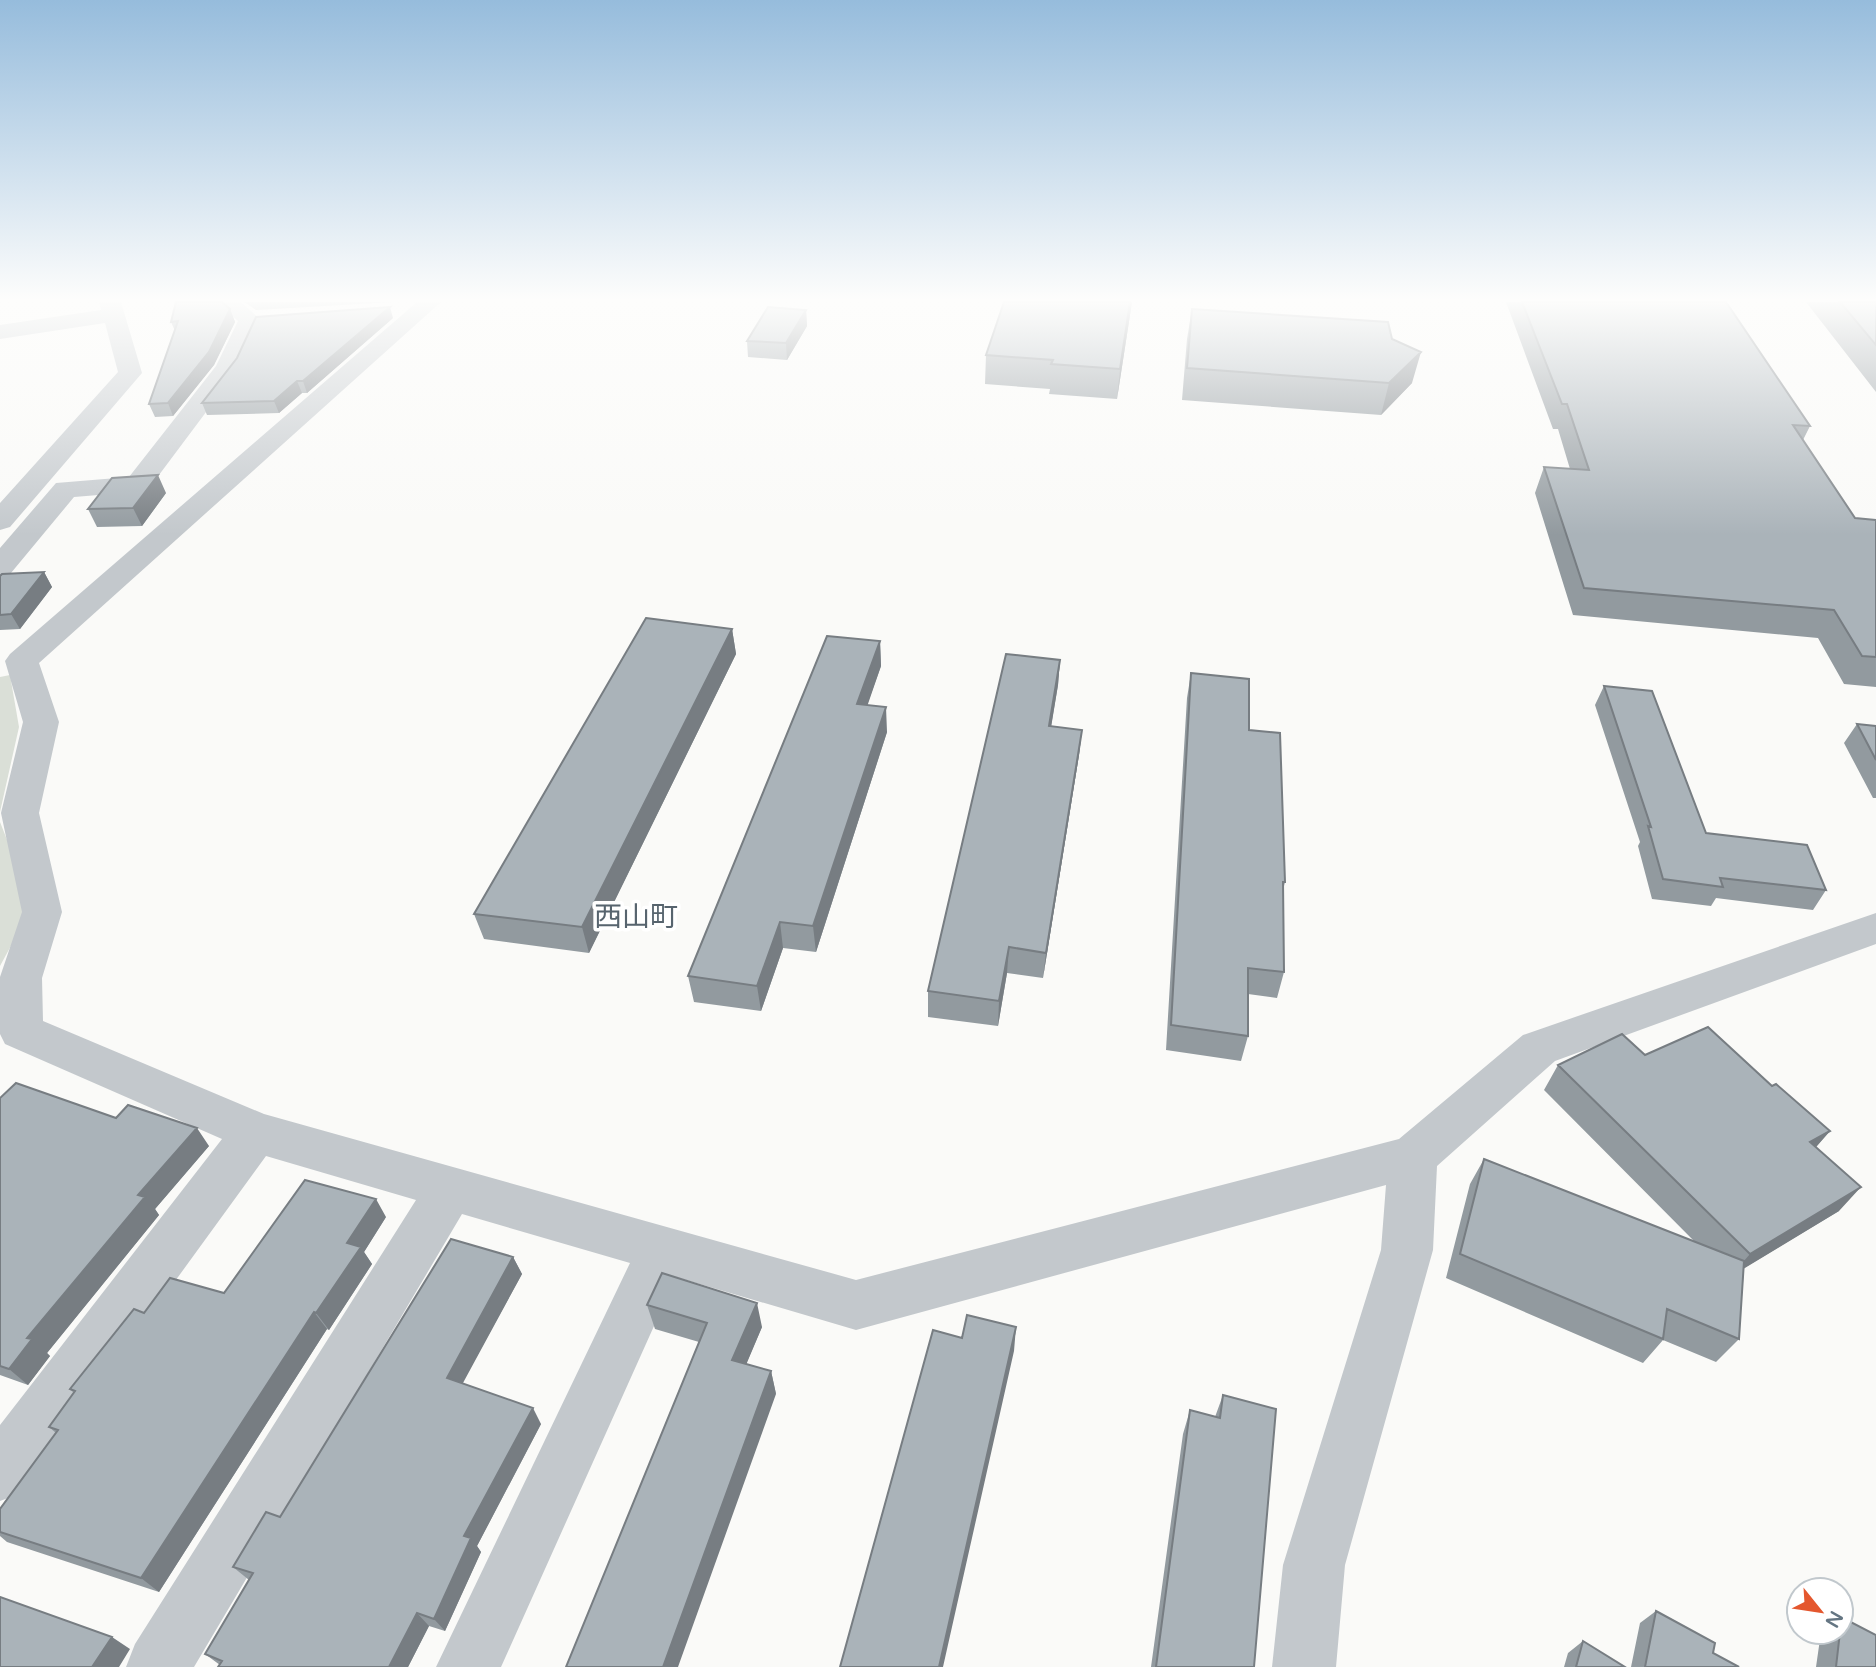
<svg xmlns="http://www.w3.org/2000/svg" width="1876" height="1667" viewBox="0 0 1876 1667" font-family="'Varela Round','Noto Sans JP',sans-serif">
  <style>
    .green { fill: #dadfd7 }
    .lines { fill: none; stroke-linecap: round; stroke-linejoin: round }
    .minor { fill: #c3c8cc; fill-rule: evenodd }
    .wall { fill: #929a9f }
    .shaded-wall { fill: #777d82 }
    .building { fill: #aab3b9; stroke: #777d82; stroke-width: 2 }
    .labels { text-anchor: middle; stroke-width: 7; stroke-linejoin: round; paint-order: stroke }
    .quarter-label { font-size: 28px; fill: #57646e; stroke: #fff }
  </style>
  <rect width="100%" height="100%" fill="#fafaf8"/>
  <path class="green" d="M 10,675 L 19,727 L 0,812 L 0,677 Z
    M 0,822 L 17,865 L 26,918 L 0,966 Z"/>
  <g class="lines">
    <path class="minor" d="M 99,302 L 121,302 L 142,373 L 10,527 L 0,530 L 0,503 L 118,372 L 105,323 L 0,339 L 0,325 L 101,310 Z
      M 217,302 L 241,302 L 261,320 L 239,368 L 147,491 L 74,497 L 11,573 L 0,576 L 0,548 L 56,483 L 129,477 L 216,366 L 238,321 Z
      M 417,302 L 441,302 L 39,663 L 59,722 L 39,813 L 62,912 L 42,978 L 43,1021 L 264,1114 L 856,1280 L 1399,1139 L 1523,1035 L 1876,913 L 1876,944 L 1555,1061 L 1437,1166 L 1433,1250 L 1345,1565 L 1336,1667 L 1272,1667 L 1283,1565 L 1381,1250 L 1386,1185 L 856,1330 L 676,1277 L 501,1667 L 436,1667 L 630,1263 L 462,1214 L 194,1667 L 126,1667 L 135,1644 L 416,1200 L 266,1156 L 21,1493 L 0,1501 L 0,1425 L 222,1139 L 5,1044 L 0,1034 L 0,977 L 22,912 L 1,813 L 23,722 L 5,661 L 10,654 Z"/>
  </g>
  <path class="wall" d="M 244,302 L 394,302 L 256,310 Z
    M 1132,302 L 1117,399 L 1049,394 L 1050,389 L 985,384 L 986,355 Z
    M 1506,302 L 1726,302 L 1810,426 L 1803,440 L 1855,518 L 1876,520 L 1876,687 L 1844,684 L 1818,638 L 1573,615 L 1535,493 L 1544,467 L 1570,469 L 1558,429 L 1553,429 Z
    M 1806,302 L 1876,302 L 1876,392 Z
    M 230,309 L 235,322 L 214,365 L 173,416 L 155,417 L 149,404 L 175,331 L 171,322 Z
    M 1192,309 L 1392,339 L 1412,383 L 1381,415 L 1182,400 L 1187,339 Z
    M 806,310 L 807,326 L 787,360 L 748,357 L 747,341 Z
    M 393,318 L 307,393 L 302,393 L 279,413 L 207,415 L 202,403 Z
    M 166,493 L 142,526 L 97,527 L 88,509 Z
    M 44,572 L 52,587 L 20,629 L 0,630 L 0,576 Z
    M 732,629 L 736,654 L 589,953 L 484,939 L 474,914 Z
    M 880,641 L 881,666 L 867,705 L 887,732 L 816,952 L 783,948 L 761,1011 L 694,1002 L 688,976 Z
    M 1060,660 L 1058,685 L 1051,726 L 1082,730 L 1079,755 L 1043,978 L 1007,973 L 998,1026 L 928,1017 L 928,991 Z
    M 1191,673 L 1249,730 L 1285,882 L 1283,890 L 1284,972 L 1277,998 L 1248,994 L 1248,1036 L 1241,1061 L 1166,1050 L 1187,698 Z
    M 1604,686 L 1706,833 L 1826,890 L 1813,910 L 1716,898 L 1711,906 L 1652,899 L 1638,846 L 1640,842 L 1595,705 Z
    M 1857,724 L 1876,726 L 1876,798 L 1873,798 L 1844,743 Z
    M 1645,1055 L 1772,1086 L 1830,1131 L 1816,1147 L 1839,1211 L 1744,1268 L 1739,1339 L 1716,1362 L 1663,1340 L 1643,1363 L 1446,1278 L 1470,1184 L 1484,1159 L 1695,1242 L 1544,1090 L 1558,1065 Z
    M 0,1098 L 116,1118 L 209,1146 L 155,1209 L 159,1215 L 47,1353 L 50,1356 L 28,1385 L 0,1375 Z
    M 386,1217 L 364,1252 L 372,1264 L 329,1330 L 327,1329 L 159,1592 L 7,1542 L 0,1536 L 0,1509 L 56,1433 L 49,1427 L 74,1393 L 70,1389 L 144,1313 L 224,1293 Z
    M 513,1257 L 522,1274 L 462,1383 L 541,1424 L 477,1546 L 481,1552 L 445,1631 L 429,1626 L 408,1667 L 218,1667 L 220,1665 L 205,1654 L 249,1580 L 233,1567 L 280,1517 Z
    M 647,1305 L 762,1327 L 746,1364 L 771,1371 L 776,1394 L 699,1342 L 655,1329 Z
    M 1223,1395 L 1254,1667 L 1151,1667 L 1183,1434 L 1190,1410 L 1215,1417 Z
    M 1656,1611 L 1713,1653 L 1739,1667 L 1631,1667 L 1640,1623 Z
    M 1821,1632 L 1841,1632 L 1876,1667 L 1816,1667 Z
    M 1583,1641 L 1625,1667 L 1564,1667 L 1568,1653 Z"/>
  <path class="shaded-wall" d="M 1130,302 L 1132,302 L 1117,399 L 1120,369 Z
    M 390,307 L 393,318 L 307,393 L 303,381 Z
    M 230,309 L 235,322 L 214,365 L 173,416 L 168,403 Z
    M 806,310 L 807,326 L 787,360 L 786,343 Z
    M 1421,352 L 1412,383 L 1381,415 L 1389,383 Z
    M 297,381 L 302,393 L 279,413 L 274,401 Z
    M 158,475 L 166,493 L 142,526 L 133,508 Z
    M 44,572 L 52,587 L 20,629 L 11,614 Z
    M 732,629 L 736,654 L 589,953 L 582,927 Z
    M 880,641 L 881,666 L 859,730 L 857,704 Z
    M 1060,660 L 1058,685 L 1047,752 L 1049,726 Z
    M 886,707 L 887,732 L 816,952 L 813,926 Z
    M 1082,730 L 1079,755 L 1043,978 L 1046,953 Z
    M 780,922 L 783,948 L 761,1011 L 757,986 Z
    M 1009,947 L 1007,973 L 998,1026 L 999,1001 Z
    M 197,1128 L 209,1146 L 155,1209 L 159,1215 L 47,1353 L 50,1356 L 28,1385 L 9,1369 L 27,1338 L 138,1195 Z
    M 1830,1131 L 1809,1155 L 1810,1142 Z
    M 1861,1187 L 1839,1211 L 1730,1277 L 1750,1254 Z
    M 376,1199 L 386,1217 L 364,1252 L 372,1264 L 329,1330 L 316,1313 L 347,1243 Z
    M 513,1257 L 522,1274 L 457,1394 L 447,1378 Z
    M 757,1303 L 762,1327 L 738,1384 L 732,1360 Z
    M 314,1312 L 327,1329 L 159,1592 L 141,1578 Z
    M 1016,1327 L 1014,1351 L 943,1667 L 939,1667 Z
    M 771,1371 L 776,1394 L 678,1667 L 663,1667 Z
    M 533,1408 L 541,1424 L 477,1546 L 481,1552 L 445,1631 L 434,1619 L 464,1536 Z
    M 417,1613 L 429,1626 L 408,1667 L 389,1667 Z
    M 112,1637 L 130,1649 L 119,1667 L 92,1667 Z"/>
  <path class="building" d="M 176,302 L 222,302 L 230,309 L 209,352 L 168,403 L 149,404 L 178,321 L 171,322 Z
    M 1004,302 L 1130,302 L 1120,369 L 1051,364 L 1053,360 L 986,355 Z
    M 1522,302 L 1726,302 L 1810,426 L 1793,425 L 1855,518 L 1876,520 L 1876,657 L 1862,656 L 1834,610 L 1584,588 L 1544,467 L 1589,470 L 1567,404 L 1562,404 Z
    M 1840,302 L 1876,302 L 1876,345 Z
    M 390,307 L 303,381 L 297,381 L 274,401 L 202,403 L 237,358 L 256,317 Z
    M 768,307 L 806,310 L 786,343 L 747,341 Z
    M 1192,309 L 1388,322 L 1392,339 L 1421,352 L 1389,383 L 1187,368 Z
    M 158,475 L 133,508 L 88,509 L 112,478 Z
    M 44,572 L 11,614 L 0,615 L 0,576 L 2,574 Z
    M 646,618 L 732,629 L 582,927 L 474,914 Z
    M 827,636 L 880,641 L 857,704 L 886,707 L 813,926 L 780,922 L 757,986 L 688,976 Z
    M 1006,654 L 1060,660 L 1049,726 L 1082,730 L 1046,953 L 1009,947 L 999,1001 L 928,991 Z
    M 1191,673 L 1249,679 L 1249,730 L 1280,733 L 1285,882 L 1283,882 L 1284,972 L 1248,968 L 1248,1036 L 1171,1025 Z
    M 1604,686 L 1652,691 L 1706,833 L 1807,845 L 1826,890 L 1720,878 L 1723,887 L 1663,879 L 1648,826 L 1651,827 Z
    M 1857,724 L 1876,726 L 1876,760 Z
    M 1708,1027 L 1772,1086 L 1776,1084 L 1830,1131 L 1810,1142 L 1861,1187 L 1750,1254 L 1558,1065 L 1622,1034 L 1645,1055 Z
    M 16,1083 L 116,1118 L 128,1105 L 197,1128 L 138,1195 L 145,1197 L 27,1338 L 32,1339 L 9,1369 L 0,1366 L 0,1098 Z
    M 1484,1159 L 1744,1261 L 1739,1339 L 1667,1309 L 1663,1339 L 1460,1254 Z
    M 305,1180 L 376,1199 L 347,1243 L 361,1247 L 316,1313 L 314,1312 L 141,1578 L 0,1532 L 0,1509 L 58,1430 L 49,1427 L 75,1391 L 70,1389 L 134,1309 L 144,1313 L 170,1278 L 224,1293 Z
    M 451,1239 L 513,1257 L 447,1378 L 533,1408 L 464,1536 L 471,1538 L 434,1619 L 417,1613 L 389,1667 L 218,1667 L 222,1661 L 205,1654 L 253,1573 L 233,1567 L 266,1512 L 280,1517 Z
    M 662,1273 L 757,1303 L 732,1360 L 771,1371 L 663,1667 L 566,1667 L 707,1323 L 647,1305 Z
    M 967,1315 L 1016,1327 L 939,1667 L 840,1667 L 933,1330 L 962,1338 Z
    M 1223,1395 L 1276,1409 L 1254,1667 L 1156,1667 L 1190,1410 L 1220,1418 Z
    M 0,1597 L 112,1637 L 92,1667 L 0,1667 Z
    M 1656,1611 L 1715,1643 L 1713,1653 L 1739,1667 L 1645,1667 Z
    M 1841,1617 L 1876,1635 L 1876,1667 L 1836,1667 L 1840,1632 L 1841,1632 Z
    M 1583,1641 L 1625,1667 L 1576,1667 Z"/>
  <linearGradient id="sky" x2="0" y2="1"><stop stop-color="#96bcdc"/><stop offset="0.56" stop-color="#fdfdfc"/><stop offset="1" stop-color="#fdfdfc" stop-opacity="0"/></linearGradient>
  <rect width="1876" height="535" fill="url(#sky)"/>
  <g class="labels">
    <g class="quarter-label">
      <text x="636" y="926">西山町</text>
    </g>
  </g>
  <g transform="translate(1820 1611) rotate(120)"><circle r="33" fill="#ffffff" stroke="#c1c8cd" stroke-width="2"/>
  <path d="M0-5L12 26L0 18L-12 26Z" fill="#e4572e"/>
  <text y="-10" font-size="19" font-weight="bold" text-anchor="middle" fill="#657683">N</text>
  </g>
</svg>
